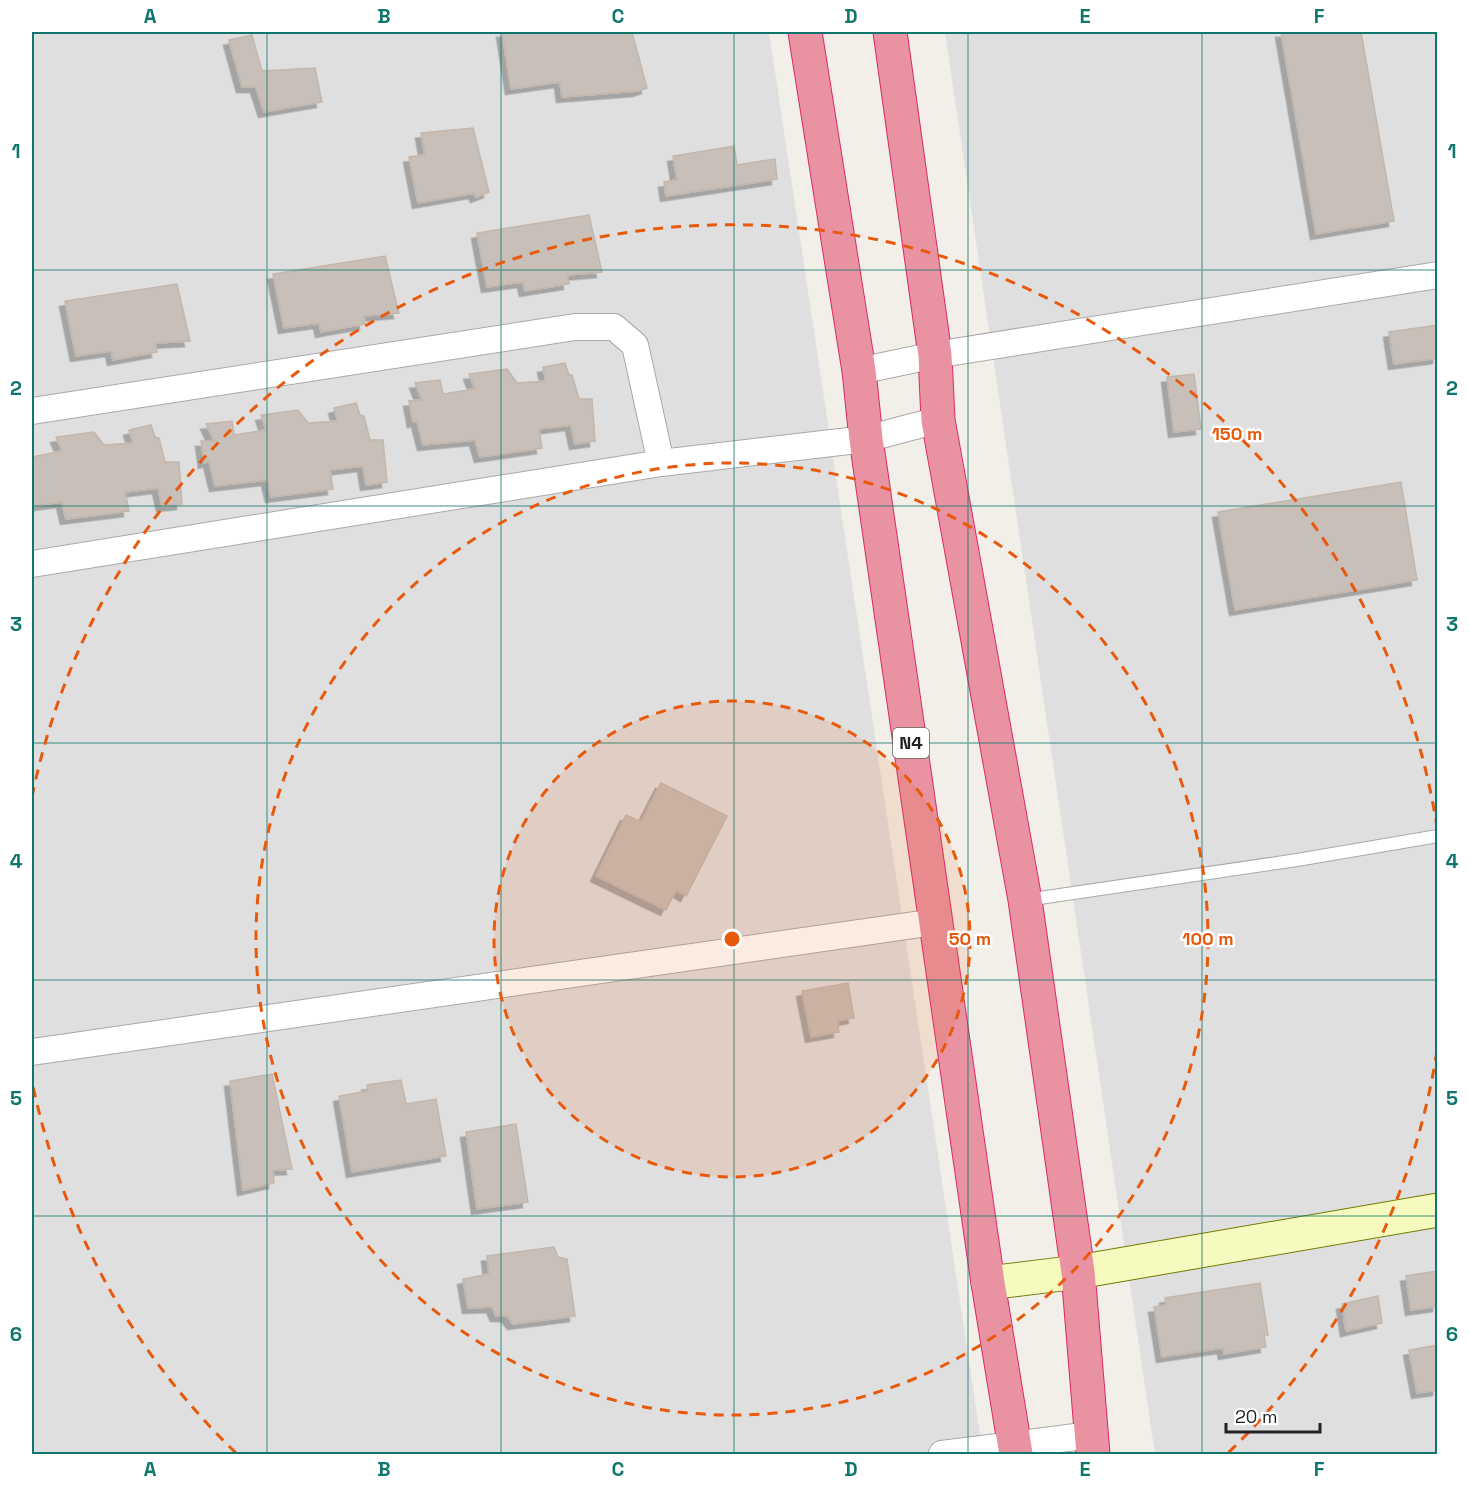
<svg xmlns="http://www.w3.org/2000/svg" width="1469" height="1486" viewBox="0 0 1469 1486" font-family="'Space Grotesk',sans-serif">
  <style>
    .residential { fill: #e0dfdf }
    .building { fill: #c7bfb8; stroke: #c4b6ab; stroke-width: 1.5; filter: url(#shadow) }
    .lines { fill: none; stroke-linecap: round; stroke-linejoin: round }
    .lane-casing { stroke: #a9a9a9; stroke-width: 14 }
    .street-casing { stroke: #a9a9a9; stroke-width: 28 }
    .secondary-casing { stroke: #707d05; stroke-width: 35 }
    .highway-casing { stroke: #dc2a67; stroke-width: 35 }
    .lane { stroke: #fff; stroke-width: 12 }
    .street { stroke: #fff; stroke-width: 26 }
    .secondary { stroke: #f7fabf; stroke-width: 33 }
    .highway { stroke: #e892a2; stroke-width: 33 }
    .grid { fill: none; stroke: #0f766e; stroke-width: 1.5; stroke-opacity: 0.55 }
    .ring { fill: none; stroke: #e8590c; stroke-width: 3; stroke-dasharray: 10 8 }
    .labels { text-anchor: middle; stroke-width: 5; stroke-linejoin: round; paint-order: stroke }
    .shield { fill: #fff; stroke: #646464; stroke-width: 1.5 }
    .shield-label { font-size: 18px; font-weight: bold; fill: #222 }
    .centre { fill: #e8590c; stroke: #fff; stroke-width: 3 }
    .ring-label { font-size: 18px; text-anchor: middle; font-weight: bold; fill: #e8590c; stroke: #fff; stroke-width: 5; stroke-linejoin: round; paint-order: stroke }
    .neatline { fill: none; stroke: #0f766e; stroke-width: 2 }
    .grid-label { font-size: 20px; text-anchor: middle; font-weight: bold; fill: #0f766e }
  </style>
  <defs>
    <filter id="shadow"><feDropShadow dx="-5.5" dy="5.5" stdDeviation="0" flood-color="#0004"/></filter>
  </defs>
  <rect width="100%" height="100%" fill="#f2efe9"/>
  <path class="residential" d="M 32,32 L 769,32 L 983,1454 L 32,1454 Z
    M 945,32 L 1437,32 L 1437,1454 L 1155,1454 Z"/>
  <path class="building" d="M 502,32 L 632,32 L 647,88 L 638,91 L 562,97 L 560,82 L 511,89 Z
    M 1281,32 L 1361,32 L 1394,221 L 1316,234 Z
    M 252,35 L 262,71 L 315,68 L 322,102 L 264,112 L 256,87 L 242,87 L 229,40 Z
    M 473,128 L 489,192 L 476,197 L 474,193 L 418,203 L 409,157 L 425,155 L 421,133 Z
    M 734,146 L 737,165 L 775,159 L 777,179 L 666,196 L 664,182 L 677,180 L 673,156 Z
    M 589,215 L 602,272 L 567,275 L 569,284 L 525,291 L 523,282 L 487,287 L 477,233 Z
    M 385,256 L 399,313 L 364,316 L 365,324 L 321,332 L 319,323 L 284,328 L 273,274 Z
    M 177,284 L 190,341 L 155,343 L 157,352 L 113,360 L 111,351 L 76,356 L 65,301 Z
    M 1438,325 L 1438,358 L 1394,364 L 1389,332 Z
    M 565,363 L 569,375 L 572,375 L 579,399 L 592,399 L 595,441 L 575,444 L 571,425 L 539,429 L 542,448 L 480,457 L 475,440 L 423,445 L 417,421 L 413,422 L 409,401 L 422,400 L 415,383 L 440,380 L 443,394 L 475,389 L 469,374 L 507,369 L 517,383 L 546,381 L 543,367 Z
    M 1194,374 L 1201,429 L 1174,432 L 1167,377 Z
    M 356,403 L 360,415 L 364,416 L 370,440 L 383,440 L 387,482 L 366,485 L 363,466 L 330,470 L 333,489 L 271,497 L 267,480 L 215,486 L 209,461 L 204,463 L 201,441 L 214,441 L 206,424 L 232,421 L 234,435 L 266,430 L 261,415 L 298,410 L 308,423 L 338,421 L 334,408 Z
    M 151,425 L 155,437 L 159,438 L 165,462 L 179,462 L 182,504 L 162,506 L 158,488 L 125,492 L 129,511 L 66,519 L 62,502 L 32,506 L 32,457 L 62,451 L 56,437 L 94,432 L 104,445 L 133,443 L 129,430 Z
    M 1401,482 L 1417,580 L 1235,610 L 1218,512 Z
    M 661,783 L 727,816 L 686,896 L 676,890 L 666,910 L 596,876 L 626,815 L 641,822 Z
    M 848,983 L 854,1018 L 837,1021 L 839,1032 L 811,1037 L 802,991 Z
    M 272,1074 L 292,1169 L 273,1170 L 274,1183 L 243,1190 L 230,1081 Z
    M 401,1080 L 406,1104 L 436,1099 L 446,1156 L 352,1172 L 339,1096 L 368,1091 L 367,1085 Z
    M 516,1124 L 528,1202 L 477,1209 L 466,1132 Z
    M 554,1247 L 558,1257 L 567,1259 L 575,1316 L 513,1324 L 507,1316 L 496,1316 L 492,1307 L 468,1308 L 463,1279 L 489,1274 L 487,1256 Z
    M 1438,1271 L 1438,1306 L 1411,1310 L 1406,1276 Z
    M 1260,1283 L 1268,1335 L 1264,1335 L 1266,1347 L 1224,1354 L 1223,1348 L 1162,1357 L 1154,1307 L 1166,1305 L 1165,1298 Z
    M 1378,1296 L 1382,1323 L 1346,1331 L 1342,1304 Z
    M 1438,1345 L 1438,1390 L 1417,1393 L 1409,1350 Z"/>
  <g class="lines">
    <defs>
      <path id="lane" d="M 1026,900 L 1297,860 L 1438,836"/>
      <path id="street" d="M 859,371 L 935,355 L 1438,275
        M 32,411 L 575,327 L 614,327 L 635,345 L 661,463
        M 32,564 L 661,463 L 866,439 L 938,420
        M 32,1052 L 935,922
        M 942,1454 L 1091,1435"/>
      <path id="secondary" d="M 988,1283 L 1078,1272 L 1438,1210"/>
      <path id="highway" d="M 805,32 L 859,371 L 866,439 L 988,1283 L 1016,1454
        M 890,32 L 935,355 L 938,420 L 1025,900 L 1078,1272 L 1093,1454"/>
    </defs>
    <use href="#lane" class="lane-casing"/>
    <use href="#street" class="street-casing"/>
    <use href="#secondary" class="secondary-casing"/>
    <use href="#highway" class="highway-casing"/>
    <use href="#lane" class="lane"/>
    <use href="#street" class="street"/>
    <use href="#secondary" class="secondary"/>
    <use href="#highway" class="highway"/>
  </g>
  <path class="grid" d="M 267,32 L 267,1454M 501,32 L 501,1454M 734,32 L 734,1454M 968,32 L 968,1454M 1202,32 L 1202,1454M 32,270 L 1438,270M 32,506 L 1438,506M 32,743 L 1438,743M 32,980 L 1438,980M 32,1216 L 1438,1216"/>
  <circle cx="732" cy="939" r="238" fill="#e8590c" fill-opacity=".12"/>
  <g class="ring">
    <circle cx="732" cy="939" r="238"/>
    <circle cx="732" cy="939" r="476"/>
    <path d="M1437 1051A714 714 0 0 1 1228 1453M236 1453A714 714 0 0 1 32 1081M32 797A714 714 0 0 1 1437 827"/>
  </g>
  <g class="labels">
    <rect class="shield" x="893" y="728" width="36" height="30" rx="4.5"/>
    <g class="shield-label">
      <text x="911" y="749">N4</text>
    </g>
  </g>
  <circle cx="732" cy="939" r="9" class="centre"/>
  <g class="ring-label">
    <text x="1237" y="440">150 m</text>
    <text x="970" y="945">50 m</text>
    <text x="1208" y="945">100 m</text>
  </g>
  <rect width="1469" height="1486" fill="none" stroke="#ffffff" stroke-width="66"/>
  <path d="M1226 1423v9h94v-9" fill="none" stroke="#222222" stroke-width="3"/>
  <text x="1235" y="1423" font-size="18" fill="#222222" stroke="#ffffff" stroke-width="4.5" paint-order="stroke">20 m</text>
  <rect x="33" y="33" width="1403" height="1420" class="neatline"/>
  <g class="grid-label">
    <text x="150" y="23">A</text>
    <text x="384" y="23">B</text>
    <text x="618" y="23">C</text>
    <text x="851" y="23">D</text>
    <text x="1085" y="23">E</text>
    <text x="1319" y="23">F</text>
    <text x="16" y="158">1</text>
    <text x="1452" y="158">1</text>
    <text x="16" y="395">2</text>
    <text x="1452" y="395">2</text>
    <text x="16" y="631">3</text>
    <text x="1452" y="631">3</text>
    <text x="16" y="868">4</text>
    <text x="1452" y="868">4</text>
    <text x="16" y="1105">5</text>
    <text x="1452" y="1105">5</text>
    <text x="16" y="1341">6</text>
    <text x="1452" y="1341">6</text>
    <text x="150" y="1476">A</text>
    <text x="384" y="1476">B</text>
    <text x="618" y="1476">C</text>
    <text x="851" y="1476">D</text>
    <text x="1085" y="1476">E</text>
    <text x="1319" y="1476">F</text>
  </g>
</svg>
